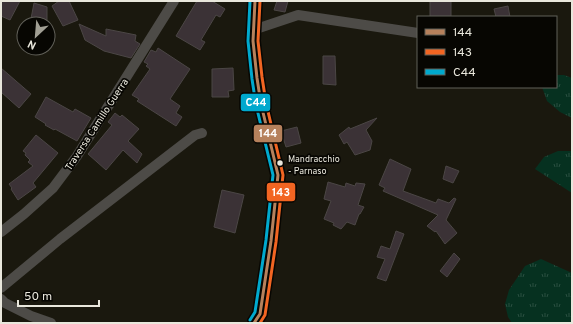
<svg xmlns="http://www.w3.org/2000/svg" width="573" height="324" viewBox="0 0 573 324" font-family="Overpass,sans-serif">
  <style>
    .grass { fill: url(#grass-tufts) }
    .building { fill: #3b3236; stroke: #4b4645 }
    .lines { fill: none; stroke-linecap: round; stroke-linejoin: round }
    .street { stroke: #4d4b47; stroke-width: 10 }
    .bus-1-casing { stroke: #070602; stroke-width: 6 }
    .bus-2-casing { stroke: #070602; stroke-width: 6 }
    .bus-3-casing { stroke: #070602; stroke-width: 6 }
    .bus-1 { stroke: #b6815c; stroke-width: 3 }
    .bus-2 { stroke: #f26522; stroke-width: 3 }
    .bus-3 { stroke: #00a9ce; stroke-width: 3 }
    .bus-dot { fill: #e9e7dc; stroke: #070602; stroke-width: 1.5 }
    .labels { text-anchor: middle; stroke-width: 3.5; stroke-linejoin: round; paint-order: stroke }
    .bus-label { font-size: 9px; fill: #e9e7dc; stroke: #070602; text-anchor: start }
    .street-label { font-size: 10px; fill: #e9e7dc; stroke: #070602 }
    .line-badge { stroke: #070602; stroke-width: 1.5 }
    .badge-label { font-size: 11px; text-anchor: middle; font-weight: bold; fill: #fff }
  </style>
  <defs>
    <pattern id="grass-tufts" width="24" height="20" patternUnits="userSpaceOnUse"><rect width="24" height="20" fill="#063120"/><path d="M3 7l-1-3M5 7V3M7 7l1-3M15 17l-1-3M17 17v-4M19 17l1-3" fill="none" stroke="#2a4f40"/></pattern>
  </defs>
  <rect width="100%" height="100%" fill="#1a180e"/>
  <path class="grass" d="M 556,75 L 564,75 L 572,78 L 572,118 L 560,112 L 547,101 L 542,87 L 556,87 Z
    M 558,151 L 572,151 L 572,193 L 535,169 L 544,157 Z
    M 541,259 L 572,273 L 572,323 L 512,323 L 508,317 L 505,304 L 509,290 L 525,266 Z"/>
  <path class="building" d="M 1,1 L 20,1 L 10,20 L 1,16 Z
    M 59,1 L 69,1 L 78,20 L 63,26 L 52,6 Z
    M 197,1 L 212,1 L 225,9 L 220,17 L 216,15 L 201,40 L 205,42 L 200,50 L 176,36 Z
    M 277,1 L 288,1 L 285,12 L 274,10 Z
    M 430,1 L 451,1 L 451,17 L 430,17 Z
    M 34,3 L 47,7 L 47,24 L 30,24 Z
    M 508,6 L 510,17 L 496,17 L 494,9 Z
    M 79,24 L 106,36 L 106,29 L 136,35 L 135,41 L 140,44 L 131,58 L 104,51 L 85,40 Z
    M 158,48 L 190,69 L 170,99 L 180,106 L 176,113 L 182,117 L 176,126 L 137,101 L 139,99 L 132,95 L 150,69 L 146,66 L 148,64 L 144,62 L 151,50 L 156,52 Z
    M 323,56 L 335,56 L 336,85 L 323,84 Z
    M 1,68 L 31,94 L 19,108 L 1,92 Z
    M 233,68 L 234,90 L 228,91 L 229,97 L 212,97 L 212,69 Z
    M 46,97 L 73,112 L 75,109 L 91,118 L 77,141 L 55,129 L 54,130 L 45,125 L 46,124 L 35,117 Z
    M 115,113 L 120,117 L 122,115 L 139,129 L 128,141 L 142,154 L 137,163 L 123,150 L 106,170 L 88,154 L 112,125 L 108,122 Z
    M 377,118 L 366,130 L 372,141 L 370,150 L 355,155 L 347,142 L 344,144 L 339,135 L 349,127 L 350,129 Z
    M 297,127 L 301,143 L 286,147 L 281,131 Z
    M 36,135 L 58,153 L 33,183 L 36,187 L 18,200 L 11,189 L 12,188 L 9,184 L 33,166 L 28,162 L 30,160 L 25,155 L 26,153 L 23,151 Z
    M 390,159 L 411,169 L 403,191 L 436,203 L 438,199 L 449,203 L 454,198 L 456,199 L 446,220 L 457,233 L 445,244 L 436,231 L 435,232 L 427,226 L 438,215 L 383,191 L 385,188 L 379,185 Z
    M 446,166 L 459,171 L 453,183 L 443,179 Z
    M 328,182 L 345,187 L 346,183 L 355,186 L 356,183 L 365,184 L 358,205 L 364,207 L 360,214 L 359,214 L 355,225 L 347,222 L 341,229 L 333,225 L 334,223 L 324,219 L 331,201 L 324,199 Z
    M 222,190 L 244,195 L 235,233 L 214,227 Z
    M 396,231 L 404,234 L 386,281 L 377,278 L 385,259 L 377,257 L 381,246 L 390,249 Z
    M 454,253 L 460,259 L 447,277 L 440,271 Z"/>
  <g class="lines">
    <path class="street" d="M 253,30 L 298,15 L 418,33
      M 1,232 L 24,214 L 53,188 L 77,156 L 174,1
      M 1,288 L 60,239 L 195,135 L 202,133
      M 1,299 L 5,303 L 31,316 L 51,323
      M 254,323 L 260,314 L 271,241 L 278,175 L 261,104 L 257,78 L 253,41 L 255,1"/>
    <defs>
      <path id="bus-1" d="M 254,323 L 260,314 L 271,241 L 278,175 L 261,104 L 257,78 L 253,41 L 255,1"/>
      <path id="bus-2" d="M 260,1 L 258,41 L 262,77 L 266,103 L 283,175 L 276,242 L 265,315 L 260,323"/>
      <path id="bus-3" d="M 250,320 L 255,312 L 266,240 L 273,175 L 256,105 L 252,79 L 248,41 L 250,1"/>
    </defs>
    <use href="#bus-1" class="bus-1-casing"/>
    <use href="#bus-2" class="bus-2-casing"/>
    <use href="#bus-3" class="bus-3-casing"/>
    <use href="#bus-1" class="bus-1"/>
    <use href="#bus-2" class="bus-2"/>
    <use href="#bus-3" class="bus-3"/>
  </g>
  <circle class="bus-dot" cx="280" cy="163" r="3.5"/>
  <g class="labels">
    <g class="bus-label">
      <text x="288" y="162">Mandracchio<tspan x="288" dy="12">- Parnaso</tspan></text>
    </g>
    <g class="street-label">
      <text transform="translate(96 124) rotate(-57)" y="4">Traversa Camillo Guerra</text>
    </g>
  </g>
  <g class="line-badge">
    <rect x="240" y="93" width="31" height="19" rx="4" fill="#00a9ce"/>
    <rect x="253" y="124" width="30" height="19" rx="4" fill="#b6815c"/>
    <rect x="266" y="182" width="30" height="20" rx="4" fill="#f26522"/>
  </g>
  <g class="badge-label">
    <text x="256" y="106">C44</text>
    <text x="268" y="137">144</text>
    <text x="281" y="196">143</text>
  </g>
  <rect width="573" height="324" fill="none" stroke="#e9e7dc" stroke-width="4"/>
  <rect x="417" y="16" width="140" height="72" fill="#070602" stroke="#616059"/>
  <rect x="425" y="29" width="20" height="6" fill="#b6815c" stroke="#616059"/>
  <text x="453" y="36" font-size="12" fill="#e9e7dc">144</text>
  <rect x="425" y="49" width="20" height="6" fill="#f26522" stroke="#616059"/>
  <text x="453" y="56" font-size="12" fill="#e9e7dc">143</text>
  <rect x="425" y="69" width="20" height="6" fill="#00a9ce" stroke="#616059"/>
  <text x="453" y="76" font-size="12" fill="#e9e7dc">C44</text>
  <g transform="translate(36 36) rotate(206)"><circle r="19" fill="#070602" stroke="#616059"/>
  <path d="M0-3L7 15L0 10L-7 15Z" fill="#a19f94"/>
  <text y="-6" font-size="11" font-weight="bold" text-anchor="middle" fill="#e9e7dc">N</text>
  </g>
  <path d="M18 300v6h81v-6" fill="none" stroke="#e9e7dc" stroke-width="2"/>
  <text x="24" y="300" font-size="12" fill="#e9e7dc" stroke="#070602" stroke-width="3" paint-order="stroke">50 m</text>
</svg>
